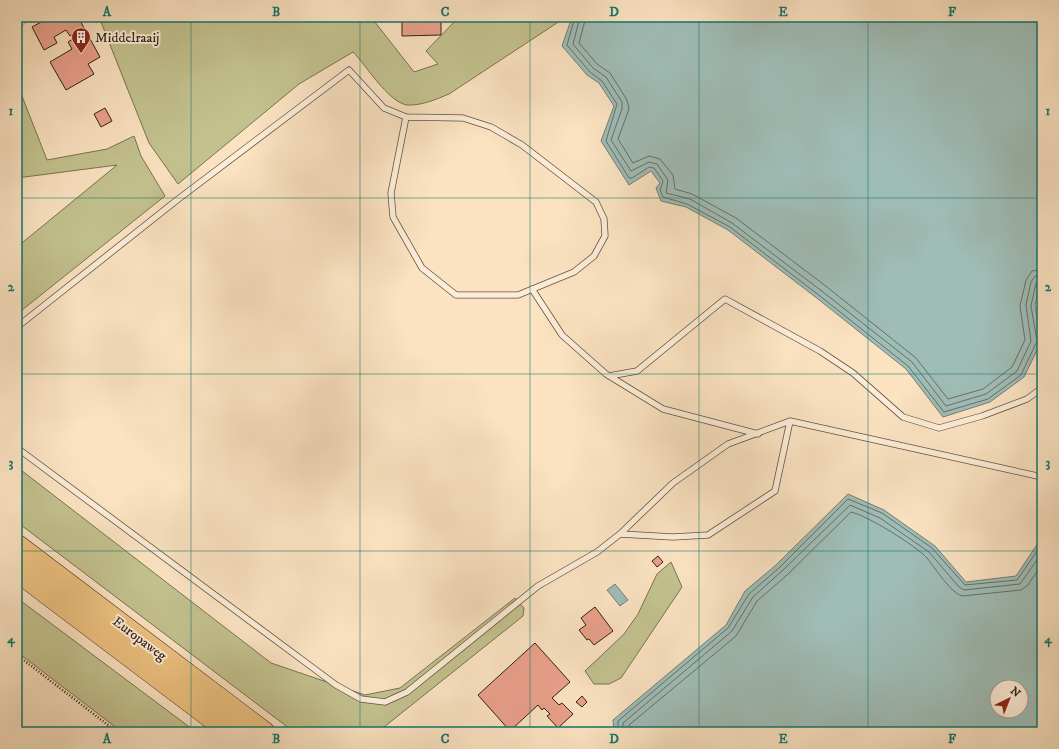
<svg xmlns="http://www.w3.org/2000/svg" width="1059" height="749" viewBox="0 0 1059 749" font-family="'IM FELL DW Pica',serif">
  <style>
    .green { fill: #c3c28f; stroke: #797253 }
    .water { fill: #9fbdb7; stroke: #727f77; fill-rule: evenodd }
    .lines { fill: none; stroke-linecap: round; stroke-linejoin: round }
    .shore { stroke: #676f67; stroke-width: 1 }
    .building { fill: #eba18c; stroke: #2f2117 }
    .service-casing { stroke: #625242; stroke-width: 7 }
    .minor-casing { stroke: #625242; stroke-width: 12 }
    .motorway-casing { stroke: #2f2117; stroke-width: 22 }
    .path { stroke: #2f2117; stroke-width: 2.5; stroke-dasharray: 1 2; stroke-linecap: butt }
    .service { stroke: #fcedd7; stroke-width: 5.5 }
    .minor { stroke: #fcedd7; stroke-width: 11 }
    .motorway { stroke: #eec281; stroke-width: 21 }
    .grid { fill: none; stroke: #0f766e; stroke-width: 1; stroke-opacity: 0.55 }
    .labels { text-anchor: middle; stroke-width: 4; stroke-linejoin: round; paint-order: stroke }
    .poi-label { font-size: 14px; fill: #2f2117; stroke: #fcedd7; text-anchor: start }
    .street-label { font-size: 14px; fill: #2f2117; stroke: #fcedd7 }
    .neatline { fill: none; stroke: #0f766e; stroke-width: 1.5 }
    .grid-label { font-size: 13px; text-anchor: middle; font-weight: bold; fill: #0f766e }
  </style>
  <rect width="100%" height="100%" fill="#fbe3c2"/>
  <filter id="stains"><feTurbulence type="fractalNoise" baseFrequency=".005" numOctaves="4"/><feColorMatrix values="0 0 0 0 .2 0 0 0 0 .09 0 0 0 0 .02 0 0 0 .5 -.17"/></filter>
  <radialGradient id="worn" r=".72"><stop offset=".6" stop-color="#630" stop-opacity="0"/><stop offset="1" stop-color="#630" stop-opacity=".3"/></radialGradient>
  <path class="green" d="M 99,17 L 371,17 L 414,72 L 438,64 L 426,51 L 459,17 L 566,17 L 449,94 C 437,99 421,106 407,105 C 388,102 366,65 353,52 L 299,84 L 178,184 L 149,143 Z
    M 20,91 L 47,160 L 107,149 L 134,136 L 141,156 L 165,196 L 17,314 L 17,247 L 117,165 L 17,178 L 17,93 Z
    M 17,467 L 271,663 L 365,695 L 400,688 L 515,598 L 524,608 L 523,616 L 379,731 L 380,732 L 294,732 L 17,522 Z
    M 671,562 L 682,587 L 621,678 L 609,684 L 594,684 L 585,671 L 624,634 L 638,614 L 657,574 Z
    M 17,598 L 196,732 L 122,732 L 17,652 Z"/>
  <path class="water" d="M 572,17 L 1042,17 L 1042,276 L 1035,305 L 1041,342 L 1024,377 L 990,402 L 943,417 L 906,369 L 818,299 L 728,230 L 686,207 L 661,201 L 656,188 L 660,183 L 651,171 L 629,185 L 601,141 L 614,106 L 599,83 L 587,75 L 562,46 Z
    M 848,494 L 884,510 L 935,546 L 966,582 L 1016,576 L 1042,537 L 1042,732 L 614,732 L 613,720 L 726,625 L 745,591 L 776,565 ZM 997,687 L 1021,687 L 1021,711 L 997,711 Z
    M 615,584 L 628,600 L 620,606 L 607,590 Z"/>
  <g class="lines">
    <path class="shore" d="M 575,17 L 567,45 L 590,72 L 602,81 L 617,104 L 606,141 L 629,178 L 632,178 L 649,167 L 654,168 L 663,181 L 660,190 L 663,197 L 687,204 L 730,227 L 820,296 L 908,366 L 944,412 L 988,399 L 1021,375 L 1037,341 L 1031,306 L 1036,283 L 1042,280
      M 580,17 L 573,44 L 593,68 L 606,77 L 622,102 L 622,109 L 611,140 L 631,171 L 649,162 L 657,164 L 668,180 L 666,193 L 690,199 L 732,223 L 823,292 L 912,362 L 946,406 L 986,394 L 1017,371 L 1031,341 L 1026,305 L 1031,282 L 1035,276 L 1042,275
      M 586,17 L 579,43 L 597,64 L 610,73 L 627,100 L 629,109 L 618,139 L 633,163 L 649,156 L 660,159 L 673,175 L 675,189 L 692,194 L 736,218 L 827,287 L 916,358 L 948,399 L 983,389 L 1012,367 L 1025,340 L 1020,306 L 1026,280 L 1032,271 L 1042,269
      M 618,732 L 618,721 L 728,628 L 749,594 L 779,568 L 848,499 L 882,513 L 932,548 L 965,585 L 1017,580 L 1042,544
      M 623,732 L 623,723 L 732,631 L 753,597 L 782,571 L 850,505 L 880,518 L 929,552 L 959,587 L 964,590 L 1020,584 L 1042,553
      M 629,732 L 629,725 L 736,636 L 757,601 L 786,576 L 851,512 C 868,516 915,545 927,558 C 936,569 950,592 962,596 L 1021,590 L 1028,585 L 1042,564"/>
  </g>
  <path class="building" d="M 50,17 L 78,17 L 100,57 L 88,64 L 94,74 L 66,90 L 50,62 L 72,49 L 68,42 L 76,37 L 74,33 L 70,36 L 66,30 L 54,37 L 57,43 L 44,50 L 32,27 Z
    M 441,17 L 441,35 L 402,36 L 402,18 L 393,18 Z
    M 105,108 L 112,121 L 101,127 L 94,114 Z
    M 658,556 L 663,562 L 657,567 L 652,561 Z
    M 595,607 L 613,631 L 594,645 L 589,639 L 587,640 L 579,630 L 586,625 L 581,618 Z
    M 535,643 L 570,682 L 552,698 L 559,705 L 562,703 L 573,714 L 558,728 L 547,716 L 550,714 L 544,708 L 542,710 L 538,705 L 510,731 L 478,695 Z
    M 582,696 L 587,702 L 582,707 L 576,702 Z"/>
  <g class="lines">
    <defs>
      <path id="service" d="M 532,289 L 562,335 L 606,374 L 663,409 L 758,434
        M 17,327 L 177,200 L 349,70 L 384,108 L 406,117 L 463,118 L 491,127 L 522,145 L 596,202 L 604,219 L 605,236 L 594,256 L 574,272 L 518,295 L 456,295 L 422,268 L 393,217 L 391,193 L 406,117
        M 609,376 L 637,371 L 725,299 L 820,351 L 853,373 L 903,417 L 939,428 L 982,416 L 1027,399 L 1042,388
        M 17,448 L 336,685 L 361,699 L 385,702 L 407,692 L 538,586 L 597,552 L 620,534 L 673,537 L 708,535 L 775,491 L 790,421 L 1042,477
        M 620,534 L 673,483 L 728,444 L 790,421"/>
      <path id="minor" d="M 17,22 L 23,17"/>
      <path id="motorway" d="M 17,545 L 264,732
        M 17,571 L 230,732"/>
    </defs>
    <use href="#service" class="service-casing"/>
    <use href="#minor" class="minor-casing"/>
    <use href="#motorway" class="motorway-casing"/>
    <path class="path" d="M 17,655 L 117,732"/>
    <use href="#service" class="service"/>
    <use href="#minor" class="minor"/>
    <use href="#motorway" class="motorway"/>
  </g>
  <path class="grid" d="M 191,17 L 191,732M 360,17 L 360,732M 530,17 L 530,732M 699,17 L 699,732M 868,17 L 868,732M 17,198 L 1042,198M 17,374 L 1042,374M 17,551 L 1042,551"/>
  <defs>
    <symbol id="building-pin" viewBox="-11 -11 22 30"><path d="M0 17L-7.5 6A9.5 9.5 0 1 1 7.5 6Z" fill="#8f2418" stroke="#fcedd7"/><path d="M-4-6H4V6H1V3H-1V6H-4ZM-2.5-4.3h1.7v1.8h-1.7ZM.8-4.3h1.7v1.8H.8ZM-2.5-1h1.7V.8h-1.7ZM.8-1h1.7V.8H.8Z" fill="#fff"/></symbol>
  </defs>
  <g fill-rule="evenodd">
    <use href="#building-pin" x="70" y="26" width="22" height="30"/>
  </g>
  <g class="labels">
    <g class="poi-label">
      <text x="95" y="42">Middelraaij</text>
    </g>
    <g class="street-label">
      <text transform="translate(140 638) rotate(37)" y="5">Europaweg</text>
    </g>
  </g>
  <rect width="1059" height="749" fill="none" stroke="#fbe3c2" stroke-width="44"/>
  <g transform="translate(1009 699) rotate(43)"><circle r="19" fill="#fcedd7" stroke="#aa9b8a"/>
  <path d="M0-3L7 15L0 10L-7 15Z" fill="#8f2418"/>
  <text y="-6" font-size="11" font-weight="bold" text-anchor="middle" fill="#2f2117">N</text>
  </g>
  <rect x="22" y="22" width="1015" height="705" class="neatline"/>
  <g class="grid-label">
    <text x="107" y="16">A</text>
    <text x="276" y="16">B</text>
    <text x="445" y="16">C</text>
    <text x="614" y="16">D</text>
    <text x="783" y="16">E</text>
    <text x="952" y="16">F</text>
    <text x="11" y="115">1</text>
    <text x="1048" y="115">1</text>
    <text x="11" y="291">2</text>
    <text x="1048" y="291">2</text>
    <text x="11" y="467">3</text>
    <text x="1048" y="467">3</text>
    <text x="11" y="643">4</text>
    <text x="1048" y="643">4</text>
    <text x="107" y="743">A</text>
    <text x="276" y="743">B</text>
    <text x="445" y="743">C</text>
    <text x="614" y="743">D</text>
    <text x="783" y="743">E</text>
    <text x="952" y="743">F</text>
  </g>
  <rect width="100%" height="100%" filter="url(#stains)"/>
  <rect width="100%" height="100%" fill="url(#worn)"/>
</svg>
